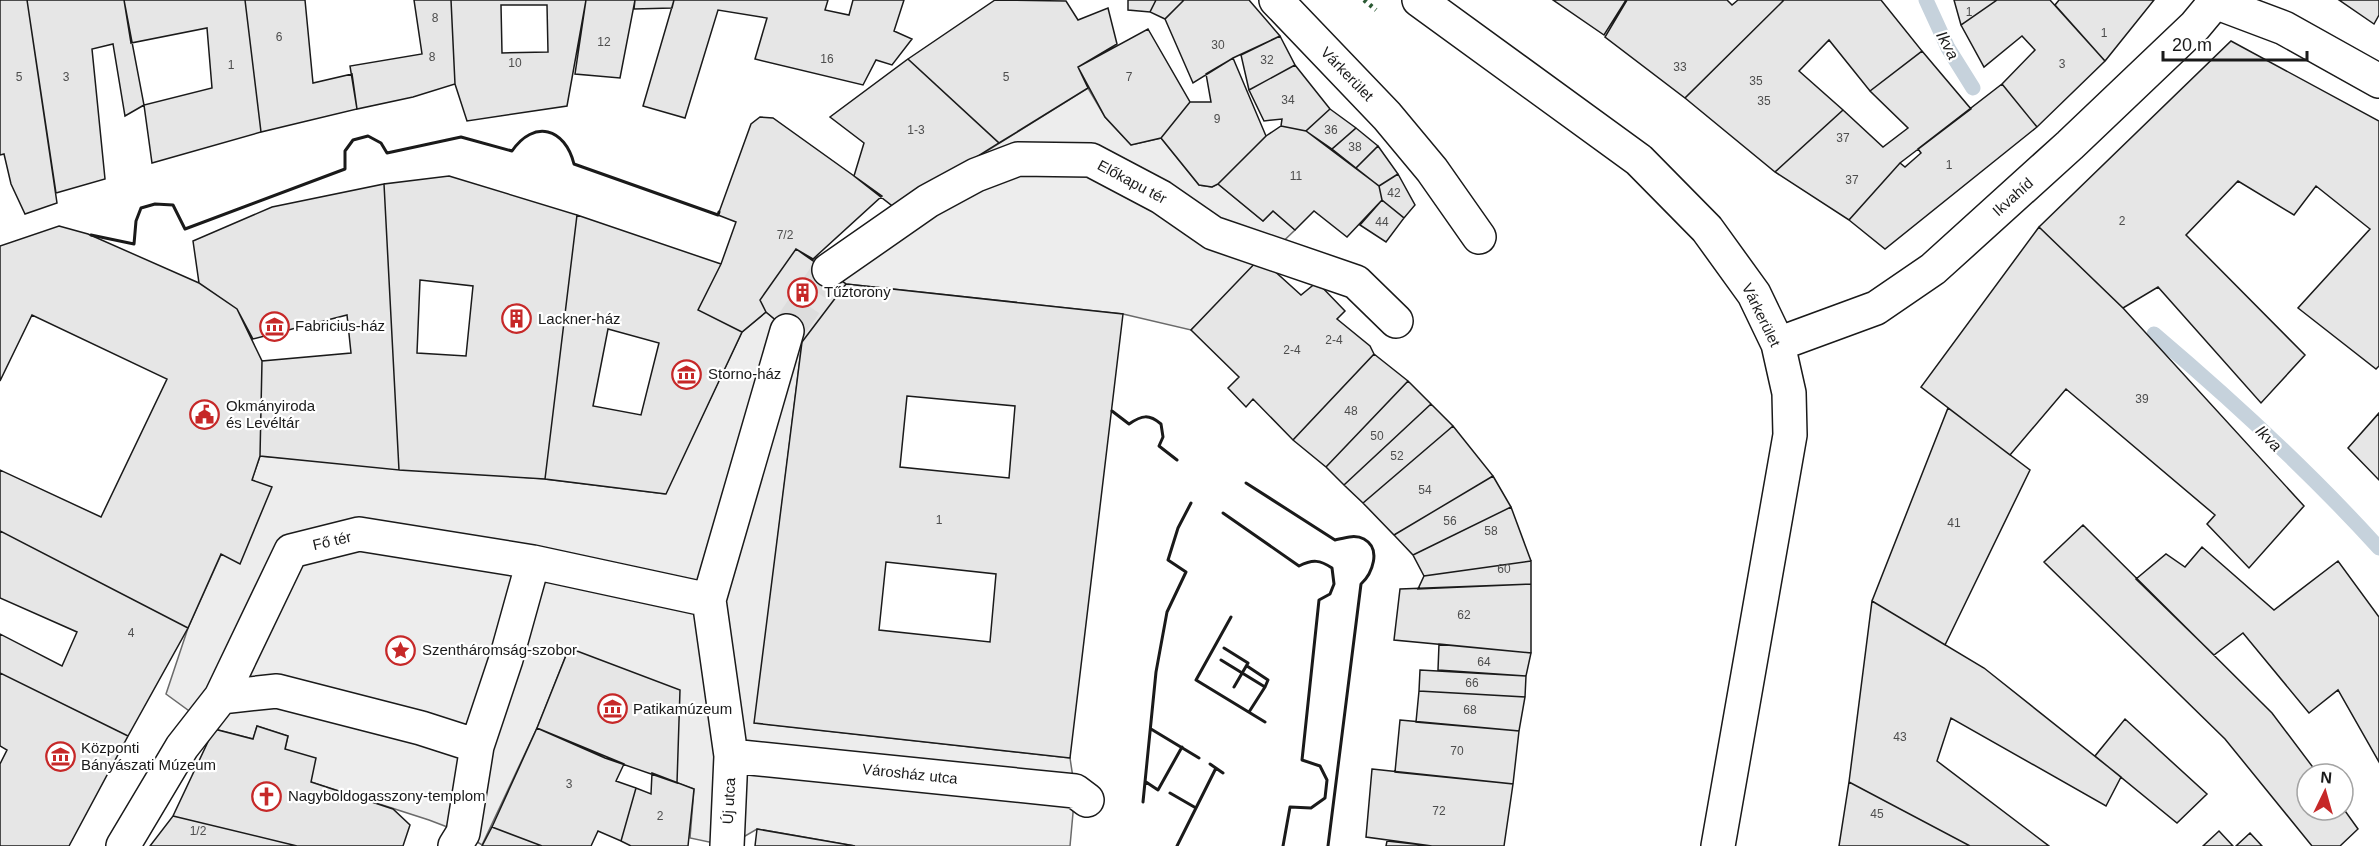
<svg xmlns="http://www.w3.org/2000/svg" width="2379" height="846" viewBox="0 0 2379 846" font-family="Helvetica,sans-serif">
  <style>
    .parking { fill: #ededed; stroke: #6a6a6a; stroke-width: 1.5 }
    .lines { fill: none; stroke-linecap: round; stroke-linejoin: round }
    .stream { stroke: #c6d2dc; stroke-width: 15 }
    .building { fill: #e6e6e6; stroke: #1a1a1a; stroke-width: 1.5; fill-rule: evenodd }
    .minor-tunnel { stroke: #ddd; stroke-width: 33; stroke-dasharray: 33 16; stroke-linecap: butt }
    .minor-casing { stroke: #1a1a1a; stroke-width: 36 }
    .minor { stroke: #fff; stroke-width: 33 }
    .hedge { stroke: #2b5a34; stroke-width: 4.5; stroke-dasharray: 3 4.5; stroke-linecap: butt }
    .wall { stroke: #1a1a1a; stroke-width: 3 }
    .labels { text-anchor: middle; stroke-width: 4.5; stroke-linejoin: round; paint-order: stroke }
    .number-label { font-size: 12px; fill: #4d4d4d }
    .street-label { font-size: 15px; fill: #1a1a1a; stroke: #fff }
    .poi-label { font-size: 15px; fill: #1a1a1a; stroke: #fff; text-anchor: start }
    .water-label { font-size: 16px; font-style: italic; fill: #1a1a1a; stroke: #fff }
  </style>
  <rect width="100%" height="100%" fill="#fff"/>
  <path class="parking" d="M 1088,88 L 1105,117 L 1131,145 L 1161,138 L 1199,185 L 1212,187 L 1218,184 L 1263,221 L 1273,211 L 1295,230 L 1191,330 L 1123,314 L 846,284 L 813,259 L 890,228 L 895,208 Z
    M 766,312 L 802,342 L 755,723 L 1070,758 L 1075,791 L 1070,846 L 855,846 L 757,829 L 728,846 L 690,838 L 694,789 L 677,783 L 569,648 L 537,728 L 482,845 L 463,833 L 429,820 L 311,782 L 285,749 L 288,736 L 257,726 L 253,739 L 214,729 L 166,694 L 188,628 L 243,506 L 260,456 L 545,479 L 665,494 L 742,332 Z"/>
  <g class="lines">
    <path class="stream" d="M 1926,0 L 1948,48 L 1973,88
      M 2154,334 C 2233,401 2309,471 2379,548"/>
  </g>
  <path class="building" d="M 0,0 L 27,0 L 57,203 L 25,214 L 11,184 L 4,154 L 0,155 Z
    M 27,0 L 124,0 L 144,105 L 125,116 L 113,44 L 92,49 L 105,179 L 56,193 Z
    M 124,0 L 245,0 L 261,132 L 152,163 L 144,105 L 212,88 L 207,28 L 131,43 Z
    M 245,0 L 305,0 L 313,83 L 352,74 L 357,109 L 261,132 Z
    M 414,0 L 451,0 L 455,84 L 413,97 L 357,109 L 350,66 L 422,54 Z
    M 451,0 L 586,0 L 567,106 L 467,121 L 455,84 ZM 501,5 L 547,5 L 548,52 L 502,53 Z
    M 586,0 L 635,0 L 620,78 L 575,74 Z
    M 635,0 L 674,0 L 672,8 L 634,9 Z
    M 674,0 L 828,0 L 825,10 L 849,15 L 853,0 L 904,0 L 894,31 L 912,39 L 892,65 L 876,60 L 863,85 L 755,59 L 767,18 L 718,10 L 685,118 L 643,106 Z
    M 995,0 L 1066,1 L 1078,20 L 1108,8 L 1117,44 L 1078,67 L 1088,88 L 999,143 L 908,59 Z
    M 1128,0 L 1156,0 L 1150,12 L 1128,10 Z
    M 1156,0 L 1184,0 L 1165,19 L 1150,12 Z
    M 1184,0 L 1249,0 L 1280,36 L 1233,58 L 1193,83 L 1165,19 Z
    M 1553,0 L 1626,0 L 1604,35 Z
    M 1627,0 L 1727,0 L 1732,5 L 1738,0 L 1784,0 L 1685,98 L 1605,37 Z
    M 1784,0 L 1881,0 L 1922,51 L 1870,91 L 1829,40 L 1799,71 L 1843,110 L 1775,172 L 1685,98 Z
    M 1954,0 L 1997,0 L 1961,25 Z
    M 1997,0 L 2050,0 L 2105,61 L 2037,127 L 2002,84 L 2035,50 L 2022,36 L 1984,67 L 1961,25 Z
    M 2059,0 L 2154,0 L 2105,61 L 2055,5 Z
    M 2339,0 L 2379,0 L 2379,15 L 2374,24 Z
    M 1148,29 L 1190,102 L 1161,138 L 1131,145 L 1105,117 L 1078,67 Z
    M 1280,36 L 1295,65 L 1249,90 L 1241,55 Z
    M 2231,41 L 2379,121 L 2379,366 L 2376,369 L 2298,308 L 2370,229 L 2316,186 L 2294,215 L 2238,181 L 2186,235 L 2305,355 L 2261,403 L 2158,287 L 2123,308 L 2039,227 Z
    M 1922,51 L 1971,109 L 1900,163 L 1849,220 L 1775,172 L 1843,110 L 1883,147 L 1908,128 L 1870,91 Z
    M 1233,58 L 1266,136 L 1218,184 L 1212,187 L 1199,185 L 1161,138 L 1190,102 L 1211,102 L 1206,74 Z
    M 908,59 L 999,143 L 895,208 L 854,176 L 864,143 L 830,117 Z
    M 1295,65 L 1330,109 L 1306,131 L 1281,126 L 1282,119 L 1264,121 L 1249,90 Z
    M 2002,84 L 2037,127 L 1885,249 L 1849,220 L 1900,163 L 1905,167 L 1921,153 L 1918,149 Z
    M 1330,109 L 1356,128 L 1332,149 L 1306,131 Z
    M 760,117 L 773,118 L 882,196 L 813,259 L 796,249 L 760,300 L 766,312 L 742,332 L 698,310 L 721,264 L 736,222 L 718,215 L 751,124 Z
    M 1281,126 L 1306,131 L 1379,186 L 1382,200 L 1347,237 L 1314,211 L 1295,230 L 1273,211 L 1263,221 L 1218,184 L 1266,136 Z
    M 1356,128 L 1378,146 L 1356,168 L 1332,149 Z
    M 1378,146 L 1398,174 L 1379,186 L 1356,168 Z
    M 1398,174 L 1415,205 L 1404,218 L 1382,200 L 1379,186 Z
    M 449,176 L 577,215 L 545,479 L 399,470 L 384,184 ZM 420,280 L 473,286 L 466,356 L 417,353 Z
    M 384,184 L 399,470 L 260,456 L 262,361 L 351,353 L 347,315 L 253,339 L 237,309 L 199,283 L 193,241 L 272,207 Z
    M 1382,200 L 1404,218 L 1386,242 L 1360,225 Z
    M 577,215 L 721,264 L 698,310 L 742,332 L 666,494 L 545,479 ZM 608,329 L 659,343 L 641,415 L 593,406 Z
    M 59,226 L 88,234 L 199,283 L 237,309 L 262,361 L 260,456 L 252,480 L 272,487 L 240,564 L 221,554 L 188,628 L 0,531 L 0,470 L 101,517 L 167,379 L 32,315 L 0,381 L 0,246 Z
    M 2039,227 L 2123,308 L 2304,506 L 2249,568 L 2207,524 L 2215,515 L 2066,389 L 2010,455 L 1921,387 Z
    M 796,249 L 846,284 L 802,342 L 766,312 L 760,300 Z
    M 1260,258 L 1301,295 L 1317,282 L 1345,311 L 1337,319 L 1370,346 L 1374,354 L 1293,440 L 1253,399 L 1246,407 L 1228,388 L 1239,377 L 1191,330 Z
    M 846,284 L 1123,314 L 1070,758 L 754,723 L 802,342 ZM 907,396 L 1015,406 L 1009,478 L 900,467 ZM 886,562 L 996,574 L 990,642 L 879,630 Z
    M 1374,354 L 1408,381 L 1326,467 L 1293,440 Z
    M 1408,381 L 1431,404 L 1344,485 L 1326,467 Z
    M 1431,404 L 1453,426 L 1363,503 L 1344,485 Z
    M 1948,408 L 2030,470 L 1945,645 L 1872,601 Z
    M 2379,413 L 2379,480 L 2348,448 Z
    M 1453,426 L 1493,476 L 1394,535 L 1363,503 Z
    M 1493,476 L 1511,507 L 1413,555 L 1394,535 Z
    M 1511,507 L 1531,561 L 1424,576 L 1413,555 Z
    M 2083,525 L 2272,713 L 2318,774 L 2307,774 L 2307,810 L 2343,808 L 2358,829 L 2340,846 L 2312,846 L 2225,739 L 2044,562 Z
    M 0,531 L 188,628 L 128,736 L 0,673 L 0,634 L 62,666 L 77,632 L 0,598 Z
    M 2202,547 L 2274,610 L 2338,561 L 2379,617 L 2379,762 L 2338,690 L 2309,713 L 2243,633 L 2214,655 L 2136,579 L 2166,554 L 2185,567 Z
    M 1531,561 L 1531,584 L 1418,589 L 1424,576 Z
    M 1531,584 L 1531,653 L 1394,640 L 1400,589 Z
    M 1872,601 L 1984,668 L 2121,777 L 2106,806 L 1951,718 L 1937,761 L 2049,846 L 1970,846 L 1849,782 Z
    M 1439,644 L 1531,653 L 1526,676 L 1438,670 Z
    M 569,648 L 680,690 L 677,783 L 605,758 L 537,728 Z
    M 1420,670 L 1526,676 L 1525,697 L 1419,691 Z
    M 0,673 L 128,736 L 69,846 L 0,846 L 0,764 L 7,750 L 0,746 Z
    M 1419,691 L 1525,697 L 1519,731 L 1416,722 Z
    M 2125,719 L 2207,794 L 2177,823 L 2095,756 Z
    M 1400,720 L 1519,731 L 1513,784 L 1395,772 Z
    M 257,726 L 288,736 L 285,749 L 316,758 L 311,782 L 393,809 L 410,825 L 403,846 L 297,846 L 173,816 L 214,729 L 253,739 Z
    M 537,728 L 624,764 L 616,781 L 636,788 L 621,841 L 598,831 L 591,846 L 542,846 L 492,827 Z
    M 1372,769 L 1513,784 L 1504,846 L 1432,846 L 1366,837 Z
    M 652,773 L 694,789 L 688,846 L 631,846 L 621,841 L 636,788 L 651,794 Z
    M 1849,782 L 1970,846 L 1839,846 Z
    M 173,816 L 297,846 L 150,846 Z
    M 492,827 L 542,846 L 482,846 Z
    M 757,829 L 855,846 L 755,846 Z
    M 2219,831 L 2233,846 L 2203,846 Z
    M 2250,833 L 2262,846 L 2236,846 Z
    M 1387,841 L 1432,846 L 1386,846 Z"/>
  <g class="lines">
    <path class="minor-tunnel" d="M 787,331 L 829,270"/>
    <defs>
      <path id="minor" d="M 1276,0 L 1387,116 L 1432,170 L 1479,237
        M 1419,0 L 1639,160 L 1707,229 L 1754,294 L 1778,344 L 1789,393 L 1790,435 L 1718,846
        M 2215,2 L 2284,28 L 2379,81
        M 829,270 L 928,201 L 976,175 L 1018,159 L 1091,160 L 1161,197 L 1213,233 L 1356,282 L 1396,321
        M 1778,344 L 1876,308 L 1933,269 L 2070,145 L 2195,26 L 2215,2
        M 709,600 L 731,756 L 727,846
        M 221,697 L 291,551 L 359,534 L 533,562
        M 731,756 L 1075,791 L 1087,800
        M 123,846 L 182,747 L 221,697 L 277,691 L 421,728 L 477,746 L 506,659 L 533,562 L 709,600 L 787,331
        M 455,846 L 463,833 L 477,746"/>
    </defs>
    <use href="#minor" class="minor-casing"/>
    <use href="#minor" class="minor"/>
    <path class="hedge" d="M 1364,0 L 1376,10"/>
    <path class="wall" d="M 91,235 L 134,244 L 136,221 L 141,208 L 155,204 L 173,205 L 185,229 L 345,169 L 345,151 L 353,140 L 368,136 L 381,143 L 387,153 L 461,137 L 512,151 C 534,119 565,128 574,164 L 718,215 L 719,212
      M 1112,411 L 1129,424 C 1142,415 1149,414 1161,424 L 1163,437 L 1159,446 L 1177,460
      M 1246,483 L 1335,540 C 1344,538 1355,534 1364,539 C 1382,549 1372,574 1361,584 L 1328,846
      M 1223,513 L 1299,566 C 1313,559 1320,560 1332,568 L 1334,584 L 1330,594 L 1319,600 L 1302,760 L 1320,766 L 1327,780 L 1325,798 L 1311,808 L 1290,807 L 1283,846
      M 1231,617 L 1196,680 L 1265,722
      M 1224,648 L 1248,663 L 1234,687
      M 1221,660 L 1265,687 L 1249,712
      M 1247,666 L 1268,680 L 1265,687
      M 1151,729 L 1199,758
      M 1210,764 L 1223,773
      M 1146,782 L 1158,790 L 1182,747
      M 1170,793 L 1196,808
      M 1143,802 L 1156,672 L 1167,612 L 1186,572 L 1168,560 L 1178,528 L 1191,503
      M 1177,846 L 1216,768"/>
  </g>
  <defs>
    <symbol id="building-ring" viewBox="-11 -11 22 22"><circle r="9.5" fill="#fff" stroke="#c62828" stroke-width="1.5"/><path d="M-4-6H4V6H1V3H-1V6H-4ZM-2.5-4.3h1.7v1.8h-1.7ZM.8-4.3h1.7v1.8H.8ZM-2.5-1h1.7V.8h-1.7ZM.8-1h1.7V.8H.8Z" fill="#c62828"/></symbol>
    <symbol id="museum-ring" viewBox="-11 -11 22 22"><circle r="9.5" fill="#fff" stroke="#c62828" stroke-width="1.5"/><path d="M0-6L6-3V-2H-6V-3ZM-5-1h2V3h-2ZM-1-1h2V3h-2ZM3-1h2V3H3ZM-6 4H6V6H-6Z" fill="#c62828"/></symbol>
    <symbol id="civic-ring" viewBox="-11 -11 22 22"><circle r="9.5" fill="#fff" stroke="#c62828" stroke-width="1.5"/><path d="M-.6-6.5H3V-4.5H.6V-3L4-1V1h2V6H-6V1h2V-1L-.6-3ZM-1.2 2.5V6h2.4V2.5Z" fill="#c62828"/></symbol>
    <symbol id="sight-ring" viewBox="-11 -11 22 22"><circle r="9.5" fill="#fff" stroke="#c62828" stroke-width="1.5"/><path d="M0-6L1.8-2.2L6-1.7L2.9 1.2L3.7 5.4L0 3.3L-3.7 5.4L-2.9 1.2L-6-1.7L-1.8-2.2Z" fill="#c62828"/></symbol>
    <symbol id="church-ring" viewBox="-11 -11 22 22"><circle r="9.5" fill="#fff" stroke="#c62828" stroke-width="1.5"/><path d="M-1.2-6h2.4v3.5h3.3v2.4h-3.3V6h-2.4V-.1h-3.3v-2.4h3.3Z" fill="#c62828"/></symbol>
  </defs>
  <g fill-rule="evenodd">
    <use href="#building-ring" x="786" y="276" width="33" height="33"/>
    <use href="#building-ring" x="500" y="302" width="33" height="33"/>
    <use href="#museum-ring" x="258" y="310" width="33" height="33"/>
    <use href="#museum-ring" x="670" y="358" width="33" height="33"/>
    <use href="#civic-ring" x="188" y="398" width="33" height="33"/>
    <use href="#sight-ring" x="384" y="634" width="33" height="33"/>
    <use href="#museum-ring" x="596" y="692" width="33" height="33"/>
    <use href="#museum-ring" x="44" y="740" width="33" height="33"/>
    <use href="#church-ring" x="250" y="780" width="33" height="33"/>
  </g>
  <g class="labels">
    <g class="number-label">
      <text x="1969" y="16">1</text>
      <text x="435" y="22">8</text>
      <text x="2104" y="37">1</text>
      <text x="279" y="41">6</text>
      <text x="604" y="46">12</text>
      <text x="1218" y="49">30</text>
      <text x="432" y="61">8</text>
      <text x="827" y="63">16</text>
      <text x="1267" y="64">32</text>
      <text x="515" y="67">10</text>
      <text x="2062" y="68">3</text>
      <text x="231" y="69">1</text>
      <text x="1680" y="71">33</text>
      <text x="19" y="81">5</text>
      <text x="66" y="81">3</text>
      <text x="1006" y="81">5</text>
      <text x="1129" y="81">7</text>
      <text x="1756" y="85">35</text>
      <text x="1288" y="104">34</text>
      <text x="1764" y="105">35</text>
      <text x="1217" y="123">9</text>
      <text x="916" y="134">1-3</text>
      <text x="1331" y="134">36</text>
      <text x="1843" y="142">37</text>
      <text x="1355" y="151">38</text>
      <text x="1949" y="169">1</text>
      <text x="1296" y="180">11</text>
      <text x="1852" y="184">37</text>
      <text x="1394" y="197">42</text>
      <text x="2122" y="225">2</text>
      <text x="1382" y="226">44</text>
      <text x="785" y="239">7/2</text>
      <text x="1334" y="344">2-4</text>
      <text x="1292" y="354">2-4</text>
      <text x="2142" y="403">39</text>
      <text x="1351" y="415">48</text>
      <text x="1377" y="440">50</text>
      <text x="1397" y="460">52</text>
      <text x="1425" y="494">54</text>
      <text x="939" y="524">1</text>
      <text x="1450" y="525">56</text>
      <text x="1954" y="527">41</text>
      <text x="1491" y="535">58</text>
      <text x="1504" y="573">60</text>
      <text x="1464" y="619">62</text>
      <text x="131" y="637">4</text>
      <text x="1484" y="666">64</text>
      <text x="1472" y="687">66</text>
      <text x="1470" y="714">68</text>
      <text x="1900" y="741">43</text>
      <text x="1457" y="755">70</text>
      <text x="569" y="788">3</text>
      <text x="1439" y="815">72</text>
      <text x="1877" y="818">45</text>
      <text x="660" y="820">2</text>
      <text x="198" y="835">1/2</text>
    </g>
    <g class="street-label">
      <text transform="translate(1347 74) rotate(46)" y="5">Várkerület</text>
      <text transform="translate(1132 182) rotate(28)" y="5">Előkapu tér</text>
      <text transform="translate(2013 197) rotate(-42)" y="5">Ikvahíd</text>
      <text transform="translate(1761 315) rotate(64)" y="5">Várkerület</text>
      <text transform="translate(332 541) rotate(-13)" y="5">Fő tér</text>
      <text transform="translate(910 774) rotate(6)" y="5">Városház utca</text>
      <text transform="translate(729 801) rotate(-87)" y="5">Új utca</text>
    </g>
    <g class="poi-label">
      <text x="824" y="297">Tűztorony</text>
      <text x="538" y="324">Lackner-ház</text>
      <text x="295" y="331">Fabricius-ház</text>
      <text x="708" y="379">Storno-ház</text>
      <text x="226" y="411">Okmányiroda<tspan x="226" dy="17">és Levéltár</tspan></text>
      <text x="422" y="655">Szentháromság-szobor</text>
      <text x="633" y="714">Patikamúzeum</text>
      <text x="81" y="753">Központi<tspan x="81" dy="17">Bányászati Múzeum</tspan></text>
      <text x="288" y="801">Nagyboldogasszony-templom</text>
    </g>
    <g class="water-label">
      <text transform="translate(1948 45) rotate(62)" y="6">Ikva</text>
      <text transform="translate(2269 438) rotate(45)" y="6">Ikva</text>
    </g>
  </g>
  <g transform="translate(2325 792) rotate(5)"><circle r="28" fill="#ffffff" stroke="#a3a3a3" stroke-width="1.5"/>
  <path d="M0-4.5L10 22L0 15L-10 22Z" fill="#c62828"/>
  <text y="-9" font-size="16" font-weight="bold" text-anchor="middle" fill="#1a1a1a">N</text>
  </g>
  <path d="M2163 51v9h144v-9" fill="none" stroke="#1a1a1a" stroke-width="3"/>
  <text x="2172" y="51" font-size="18" fill="#1a1a1a" stroke="#ffffff" stroke-width="4.5" paint-order="stroke">20 m</text>
</svg>
